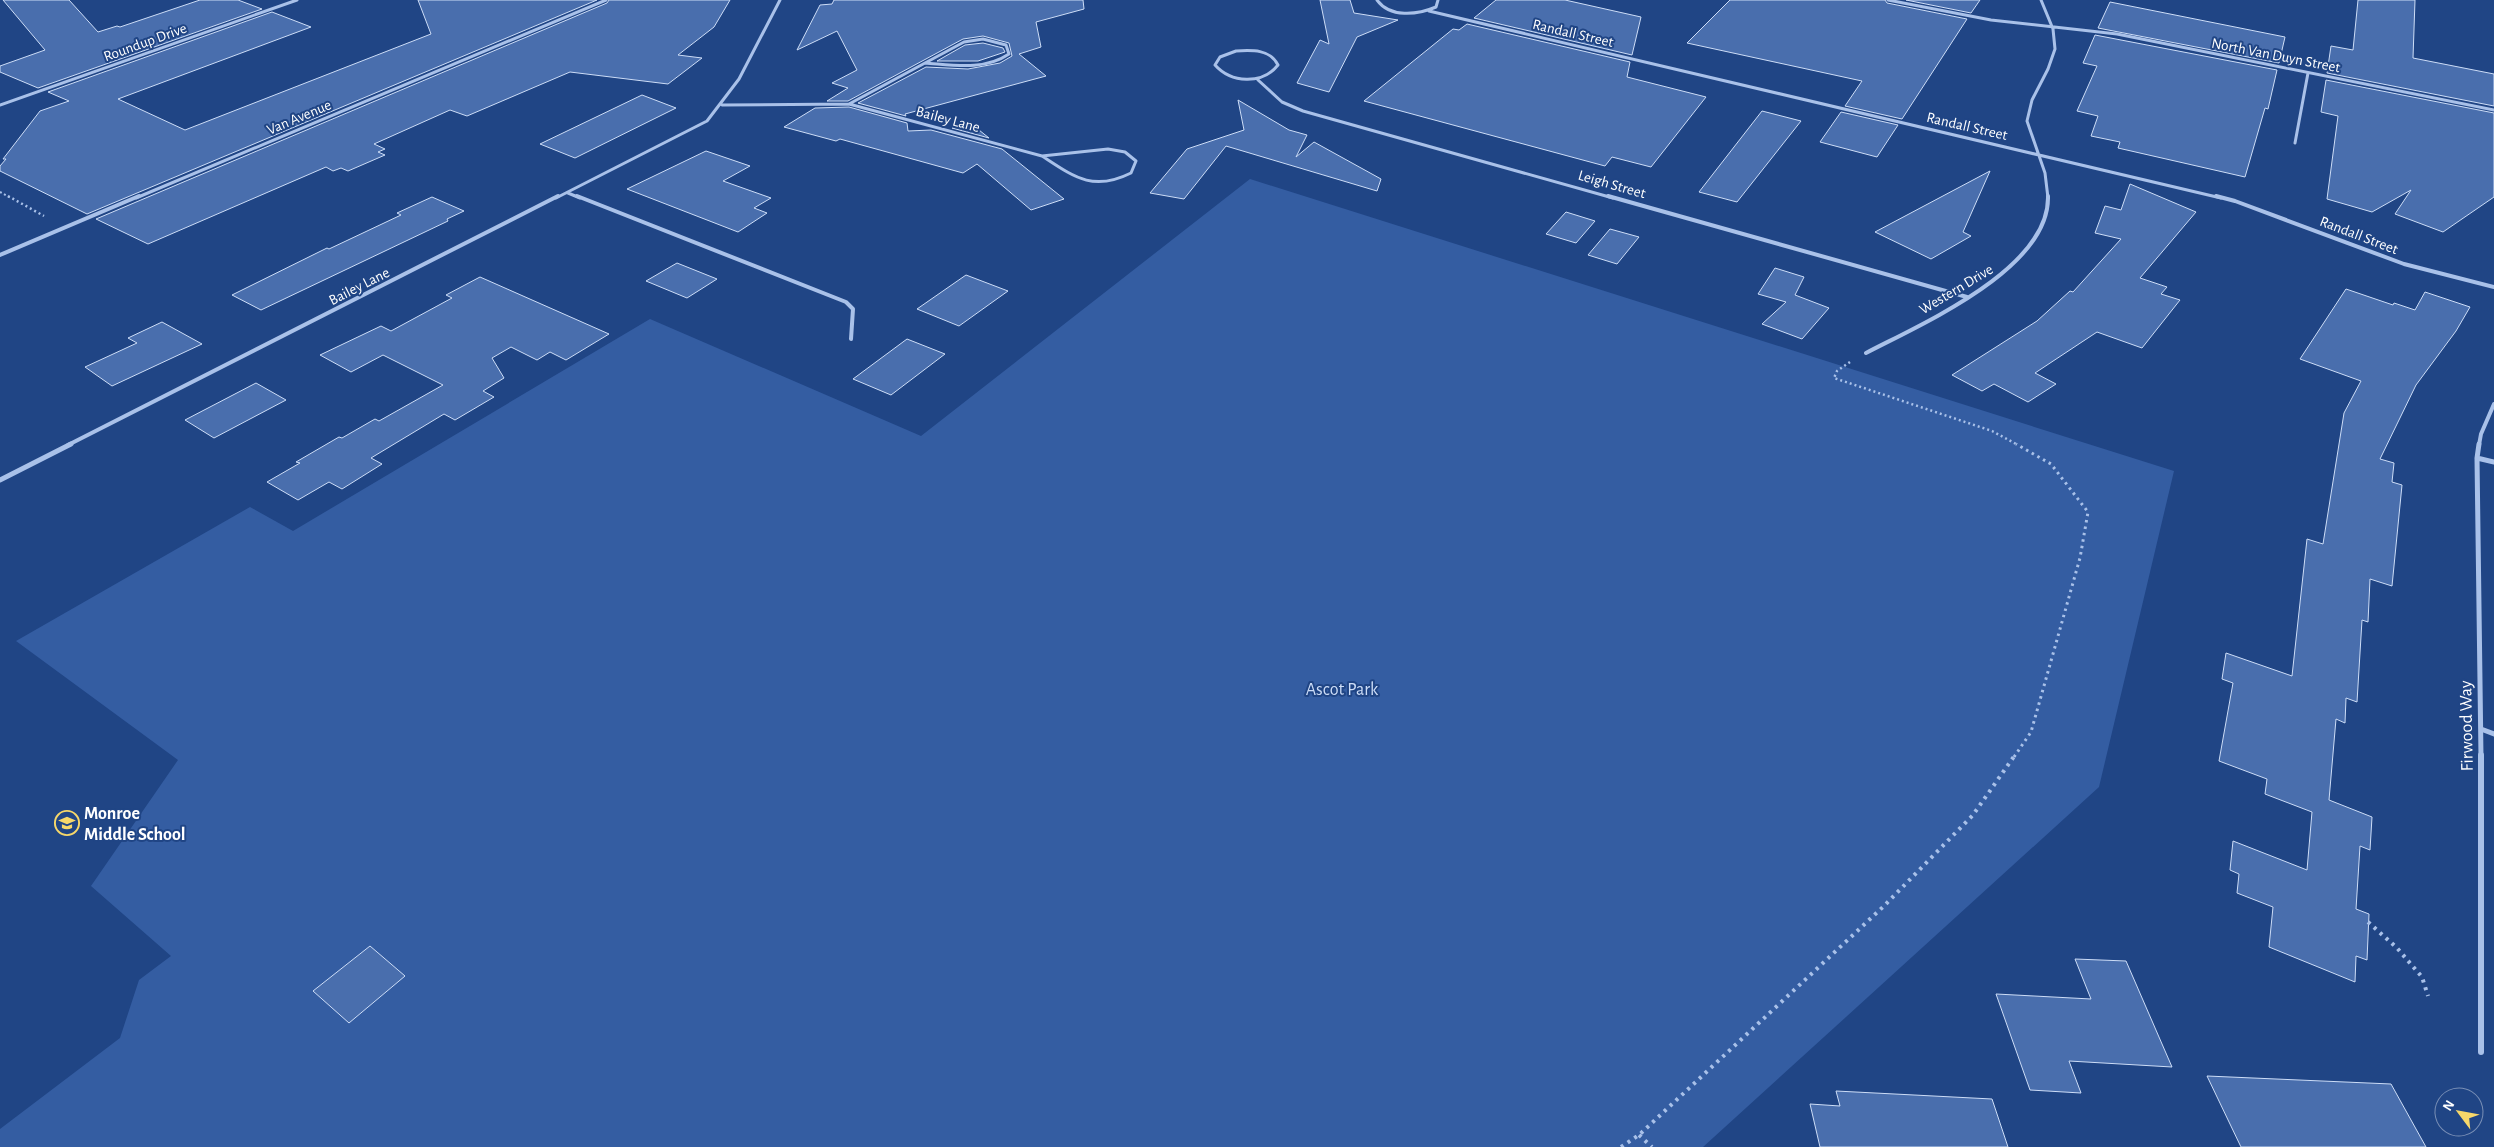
<svg xmlns="http://www.w3.org/2000/svg" width="2494" height="1147" viewBox="0 0 2494 1147" font-family="'Alegreya Sans',sans-serif">
  <style>
    .green { fill: #345da2 }
    .building { fill: #496ead; stroke: #cdddf7 }
    .lines { fill: none; stroke-linecap: round; stroke-linejoin: round }
    .path-far3 { stroke: #a9c1e9; stroke-width: 2; stroke-dasharray: 2 2.5; stroke-linecap: butt }
    .path-far2 { stroke: #a9c1e9; stroke-width: 2.5; stroke-dasharray: 2 3; stroke-linecap: butt }
    .path-far1 { stroke: #a9c1e9; stroke-width: 3; stroke-dasharray: 2.5 4; stroke-linecap: butt }
    .path { stroke: #a9c1e9; stroke-width: 4; stroke-dasharray: 3 5; stroke-linecap: butt }
    .minor-far3 { stroke: #a9c1e9; stroke-width: 3 }
    .minor-far2 { stroke: #a9c1e9; stroke-width: 4 }
    .minor-far1 { stroke: #a9c1e9; stroke-width: 5 }
    .minor { stroke: #a9c1e9; stroke-width: 6 }
    .labels { text-anchor: middle; stroke-width: 4; stroke-linejoin: round; paint-order: stroke }
    .far-street-label { font-size: 15px; fill: #fff; stroke: #204585 }
    .park-label { font-size: 18px; fill: #cdddf7; stroke: #204585 }
    .street-label { font-size: 18px; fill: #fff; stroke: #204585 }
    .poi-label { font-size: 18px; font-weight: bold; fill: #fff; stroke: #204585; text-anchor: start }
  </style>
  <rect width="100%" height="100%" fill="#204585"/>
  <path class="green" d="M 1250,179 L 2174,471 L 2099,787 L 1703,1147 L 0,1147 L 0,1129 L 120,1038 L 139,980 L 171,956 L 91,886 L 178,760 L 16,641 L 250,507 L 293,531 L 650,319 L 921,436 Z"/>
  <path class="building" d="M 3,0 L 69,0 L 98,32 L 117,26 L 120,27 L 200,0 L 238,0 L 262,9 L 38,88 L 0,72 L 0,66 L 45,50 Z
    M 418,0 L 597,0 L 87,214 L 0,171 L 0,166 L 6,159 L 3,159 L 40,111 L 69,101 L 48,92 L 272,12 L 311,27 L 118,99 L 185,130 L 431,34 Z
    M 609,0 L 730,0 L 714,27 L 678,55 L 702,58 L 668,84 L 570,72 L 467,116 L 450,110 L 374,144 L 385,149 L 378,152 L 385,155 L 348,171 L 341,168 L 333,171 L 326,167 L 148,244 L 96,219 L 607,3 Z
    M 834,0 L 1083,0 L 1084,9 L 1036,22 L 1041,47 L 1019,54 L 1046,76 L 905,114 L 906,116 L 858,103 L 926,67 L 968,69 L 1000,63 L 1012,56 L 1009,43 L 983,36 L 963,39 L 848,101 L 827,101 L 848,88 L 832,83 L 857,70 L 837,31 L 797,50 L 820,5 L 832,4 Z
    M 1320,0 L 1350,0 L 1354,13 L 1398,20 L 1357,37 L 1329,92 L 1297,83 L 1320,40 L 1329,44 Z
    M 1496,0 L 1565,0 L 1641,17 L 1632,55 L 1474,18 Z
    M 1730,0 L 1885,0 L 1887,3 L 1967,19 L 1902,119 L 1845,106 L 1862,81 L 1687,43 Z
    M 1906,0 L 1980,0 L 1971,13 Z
    M 2358,0 L 2415,0 L 2413,58 L 2494,74 L 2494,106 L 2327,73 L 2331,46 L 2353,50 Z
    M 2110,2 L 2285,37 L 2279,63 L 2098,28 Z
    M 1467,24 L 1630,62 L 1627,77 L 1706,97 L 1651,167 L 1612,157 L 1605,166 L 1364,101 L 1453,29 L 1459,30 Z
    M 2095,35 L 2277,70 L 2268,109 L 2265,108 L 2245,177 L 2118,148 L 2120,142 L 2091,136 L 2098,116 L 2077,111 L 2097,66 L 2083,63 Z
    M 983,43 L 1003,48 L 1005,52 L 978,61 L 937,61 L 965,45 Z
    M 2326,80 L 2494,113 L 2494,197 L 2443,232 L 2395,214 L 2411,190 L 2372,212 L 2327,199 L 2338,116 L 2321,112 Z
    M 642,95 L 676,108 L 575,158 L 540,144 Z
    M 1238,100 L 1289,130 L 1307,135 L 1296,157 L 1314,142 L 1381,179 L 1377,191 L 1226,146 L 1184,199 L 1150,193 L 1187,149 L 1244,130 Z
    M 849,107 L 907,123 L 908,131 L 931,130 L 1002,149 L 1064,199 L 1031,210 L 977,164 L 963,173 L 840,139 L 836,141 L 784,127 L 815,108 Z
    M 1762,111 L 1801,121 L 1737,202 L 1699,192 Z
    M 1841,112 L 1898,125 L 1877,157 L 1820,142 Z
    M 974,126 L 989,138 L 952,128 Z
    M 706,151 L 750,166 L 723,181 L 771,198 L 754,208 L 767,213 L 738,232 L 627,189 Z
    M 1990,171 L 1963,232 L 1971,236 L 1931,259 L 1875,232 Z
    M 2130,184 L 2196,212 L 2140,278 L 2167,287 L 2161,294 L 2180,300 L 2142,348 L 2097,332 L 2035,373 L 2056,384 L 2028,402 L 1994,384 L 1982,391 L 1952,375 L 2037,321 L 2070,291 L 2073,292 L 2121,239 L 2095,233 L 2105,206 L 2121,210 Z
    M 432,197 L 464,211 L 447,219 L 448,221 L 261,310 L 232,295 L 327,248 L 329,249 L 401,215 L 397,213 Z
    M 1566,212 L 1595,221 L 1576,243 L 1546,234 Z
    M 1610,229 L 1639,237 L 1617,264 L 1588,255 Z
    M 677,263 L 717,279 L 687,298 L 646,281 Z
    M 1775,268 L 1804,277 L 1795,295 L 1829,308 L 1802,339 L 1762,324 L 1786,302 L 1758,294 Z
    M 966,275 L 1008,291 L 959,326 L 917,309 Z
    M 480,277 L 609,334 L 566,360 L 550,352 L 537,360 L 511,347 L 492,358 L 504,378 L 483,391 L 494,397 L 455,420 L 444,414 L 371,458 L 382,464 L 342,489 L 329,482 L 298,500 L 267,482 L 300,463 L 296,462 L 339,437 L 342,438 L 375,419 L 379,421 L 443,385 L 383,355 L 351,372 L 320,355 L 381,326 L 391,331 L 452,298 L 446,295 Z
    M 2346,289 L 2393,305 L 2394,303 L 2415,310 L 2425,292 L 2470,307 L 2456,331 L 2416,385 L 2380,459 L 2394,463 L 2392,482 L 2402,485 L 2392,586 L 2370,579 L 2368,622 L 2362,620 L 2357,702 L 2346,698 L 2345,723 L 2336,719 L 2329,800 L 2372,817 L 2370,850 L 2360,846 L 2356,909 L 2369,914 L 2367,960 L 2356,956 L 2355,982 L 2269,947 L 2273,907 L 2237,893 L 2239,874 L 2230,870 L 2233,841 L 2307,870 L 2312,812 L 2265,794 L 2267,779 L 2219,761 L 2233,683 L 2222,679 L 2226,653 L 2292,676 L 2307,539 L 2323,544 L 2344,413 L 2361,381 L 2300,359 Z
    M 162,322 L 202,344 L 112,386 L 85,367 L 137,343 L 128,338 Z
    M 907,339 L 945,354 L 891,395 L 853,379 Z
    M 256,383 L 286,400 L 214,438 L 185,420 Z
    M 370,946 L 405,976 L 349,1023 L 313,991 Z
    M 2075,959 L 2126,961 L 2172,1067 L 2069,1061 L 2081,1093 L 2030,1090 L 1996,994 L 2091,999 Z
    M 2207,1076 L 2391,1084 L 2426,1147 L 2241,1147 Z
    M 1836,1091 L 1992,1099 L 2008,1147 L 1820,1147 L 1810,1104 L 1840,1106 Z"/>
  <g class="lines">
    <path class="path-far3" d="M 0,192 L 11,198"/>
    <path class="path-far2" d="M 8,196 L 44,216
      M 1850,362 L 1837,371 L 1834,378 L 1992,431 L 2018,445"/>
    <path class="path-far1" d="M 2014,757 L 2031,732 L 2080,558 L 2088,512 L 2051,464 L 2016,444"/>
    <path class="path" d="M 2368,922 L 2397,948 L 2422,977 L 2428,996
      M 1639,1135 L 1652,1147
      M 1621,1147 L 1639,1135 L 1884,906 L 1973,815 L 2015,755"/>
    <path class="minor-far3" d="M 1377,0 C 1390,18 1417,15 1436,7 L 1438,0
      M 1888,0 L 1991,20 L 2117,34 L 2494,110
      M 2041,0 L 2053,29 L 2055,49 L 2048,69 L 2032,100 L 2027,121 L 2045,173 L 2048,198
      M 1429,11 L 2221,198
      M 983,39 L 1006,45 L 1009,54 C 984,71 953,65 925,63 L 964,42 Z
      M 1236,51 C 1252,50 1270,49 1278,65 C 1262,85 1231,83 1215,65 L 1220,57 Z
      M 1258,80 L 1282,102 L 1303,111 L 1613,198
      M 849,104 L 1042,156
      M 0,105 L 297,0
      M 722,105 L 849,104 L 925,63
      M 2295,143 L 2308,73
      M 1108,149 L 1125,152 L 1136,161 L 1131,173 C 1093,192 1074,177 1042,156 Z
      M 568,193 L 580,198
      M 136,198 L 606,0
      M 556,198 L 707,121 L 739,79 L 780,0"/>
    <path class="minor-far2" d="M 577,196 L 846,302 L 853,309 L 851,339
      M 1608,196 L 1967,297
      M 2216,196 L 2235,201 L 2404,264 L 2494,287
      M 0,255 L 139,196
      M 1866,353 C 1921,324 2050,269 2048,196
      M 68,445 L 558,196
      M 2479,445 L 2481,434 L 2494,404"/>
    <path class="minor-far1" d="M 2479,444 L 2477,458 L 2481,757
      M 2477,458 L 2494,462
      M 0,480 L 71,444
      M 2481,729 L 2494,734"/>
    <path class="minor" d="M 2481,755 L 2481,1052"/>
  </g>
  <defs>
    <symbol id="school-ring" viewBox="-11 -11 22 22"><circle r="9.5" fill="#204585" stroke="#f7d86a" stroke-width="1.5"/><path d="M0-5L7-2L0 1L-7-2ZM-4 1L0 2.5L4 1V4Q0 6-4 4Z" fill="#f7d86a"/></symbol>
  </defs>
  <g fill-rule="evenodd">
    <use href="#school-ring" x="53" y="809" width="28" height="28"/>
  </g>
  <g class="labels">
    <g class="far-street-label">
      <text transform="translate(1573 33) rotate(13)" y="5">Randall Street</text>
      <text transform="translate(145 42) rotate(-20)" y="5">Roundup Drive</text>
      <text transform="translate(2276 55) rotate(11)" y="5">North Van Duyn Street</text>
      <text transform="translate(299 117) rotate(-23)" y="5">Van Avenue</text>
      <text transform="translate(948 119) rotate(15)" y="5">Bailey Lane</text>
      <text transform="translate(1967 126) rotate(13)" y="5">Randall Street</text>
      <text transform="translate(1612 184) rotate(16)" y="5">Leigh Street</text>
      <text transform="translate(2359 235) rotate(21)" y="5">Randall Street</text>
      <text transform="translate(359 286) rotate(-27)" y="5">Bailey Lane</text>
      <text transform="translate(1956 289) rotate(-31)" y="5">Western Drive</text>
    </g>
    <g class="park-label">
      <text x="1342" y="695">Ascot Park</text>
    </g>
    <g class="street-label">
      <text transform="translate(2466 726) rotate(-91)" y="6">Firwood Way</text>
    </g>
    <g class="poi-label">
      <text x="84" y="819">Monroe<tspan x="84" dy="21">Middle School</tspan></text>
    </g>
  </g>
  <g transform="translate(2459 1112) rotate(302)"><circle r="24" fill="#204585" stroke="#798fb6"/>
  <path d="M0-4L9 19L0 12L-9 19Z" fill="#f7d86a"/>
  <text y="-8" font-size="14" font-weight="bold" text-anchor="middle" fill="#ffffff">N</text>
  </g>
</svg>
